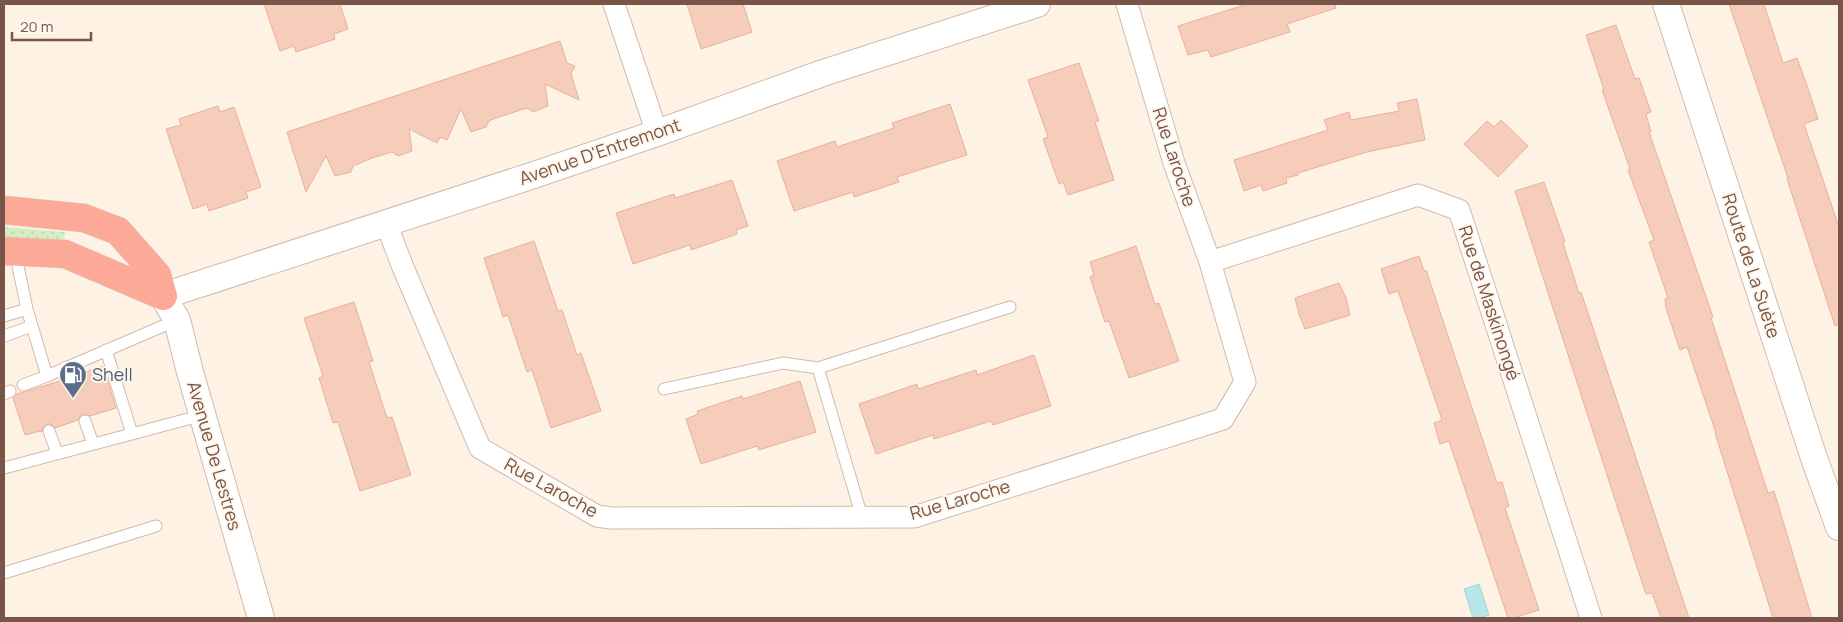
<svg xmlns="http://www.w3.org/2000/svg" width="1843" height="622" viewBox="0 0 1843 622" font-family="Manrope,sans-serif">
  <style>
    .grass { fill: url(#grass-dots) }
    .water { fill: #b7e6e9; stroke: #9dd7db }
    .building { fill: #f5cdba; stroke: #e9b199 }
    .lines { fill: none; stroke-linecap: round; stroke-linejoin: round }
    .service-casing { stroke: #d2baac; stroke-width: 13 }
    .minor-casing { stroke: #d2baac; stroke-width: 23 }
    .tertiary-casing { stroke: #d2baac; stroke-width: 28 }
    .motorway-casing { stroke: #dcd3cf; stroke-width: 29 }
    .service { stroke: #fff; stroke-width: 11 }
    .minor { stroke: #fff; stroke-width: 21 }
    .tertiary { stroke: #fff; stroke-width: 26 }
    .motorway { stroke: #fca997; stroke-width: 28 }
    .labels { text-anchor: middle; stroke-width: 4; stroke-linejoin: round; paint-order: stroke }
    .street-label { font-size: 18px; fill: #785548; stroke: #fff6ec }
    .service-label { font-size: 18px; fill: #4e5e75; stroke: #fff6ec; text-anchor: start }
  </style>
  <defs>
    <pattern id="grass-dots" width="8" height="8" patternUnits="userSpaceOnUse" patternTransform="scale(1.25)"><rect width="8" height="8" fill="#d7ecc2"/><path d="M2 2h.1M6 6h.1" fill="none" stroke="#bccca8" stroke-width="1.8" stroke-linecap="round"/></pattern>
  </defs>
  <rect width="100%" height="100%" fill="#fef2e4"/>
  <path class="grass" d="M 4,227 L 65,232 L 64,241 L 4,238 Z"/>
  <path class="water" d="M 1479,584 L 1489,615 L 1480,618 L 1473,618 L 1464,589 Z"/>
  <path class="building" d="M 264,4 L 340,4 L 348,29 L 334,34 L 335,39 L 296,52 L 294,46 L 280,51 Z
    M 687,4 L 743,4 L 752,32 L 701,49 Z
    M 1247,4 L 1335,4 L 1336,8 L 1287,24 L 1290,32 L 1211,57 L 1208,50 L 1188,55 L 1178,26 Z
    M 1729,4 L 1764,4 L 1783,63 L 1797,58 L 1810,94 L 1818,119 L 1804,124 L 1839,227 L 1839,325 L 1835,326 L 1787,179 L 1788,178 Z
    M 1616,25 L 1635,79 L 1639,78 L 1651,112 L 1646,114 L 1651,132 L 1649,132 L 1713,317 L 1711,318 L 1768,493 L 1774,491 L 1812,618 L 1773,618 L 1715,433 L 1716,433 L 1687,347 L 1680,350 L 1666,308 L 1665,299 L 1668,298 L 1649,242 L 1654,240 L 1628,170 L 1630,169 L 1602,90 L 1604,90 L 1586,35 Z
    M 560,41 L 567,63 L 575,66 L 571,74 L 579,100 L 545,84 L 548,106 L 533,112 L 527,108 L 496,118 L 489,121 L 486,127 L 471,132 L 461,109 L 447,140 L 440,137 L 437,143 L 409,129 L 412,151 L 398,156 L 392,152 L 372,158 L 353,166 L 351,172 L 335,176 L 326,156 L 306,192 L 287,132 Z
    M 1079,63 L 1099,121 L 1095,122 L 1114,180 L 1068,195 L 1063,182 L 1059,184 L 1043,139 L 1048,137 L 1028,80 Z
    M 1417,99 L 1425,140 L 1367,152 L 1298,173 L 1298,175 L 1286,178 L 1287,183 L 1263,191 L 1261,185 L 1244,191 L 1234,160 L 1328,130 L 1324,120 L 1349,112 L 1351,120 L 1399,111 L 1397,103 Z
    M 950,104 L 967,155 L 897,177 L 899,182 L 854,197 L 853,192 L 794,211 L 777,161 L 835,141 L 837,147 L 894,128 L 892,123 Z
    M 218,106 L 220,112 L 234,107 L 261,187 L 246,192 L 248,198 L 209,211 L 207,204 L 193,209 L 166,129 L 181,125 L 179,119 Z
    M 1501,120 L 1528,146 L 1498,177 L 1464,144 L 1487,121 L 1494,127 Z
    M 732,180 L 748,226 L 736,230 L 737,234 L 691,250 L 690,245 L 633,264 L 616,213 L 674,194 L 675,198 Z
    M 1544,182 L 1565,242 L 1563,243 L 1579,293 L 1581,292 L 1689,618 L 1661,618 L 1652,593 L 1646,594 L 1632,552 L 1515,191 Z
    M 534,241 L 558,311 L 562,310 L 577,355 L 581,353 L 601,411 L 551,428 L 532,370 L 527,372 L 508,315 L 503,317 L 484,258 Z
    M 1136,246 L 1155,304 L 1159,303 L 1179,361 L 1129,378 L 1109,321 L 1105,322 L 1090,277 L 1094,275 L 1090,262 Z
    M 1419,256 L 1424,271 L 1426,270 L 1497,483 L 1502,482 L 1509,506 L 1505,508 L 1539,610 L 1514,618 L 1508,618 L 1449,441 L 1440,444 L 1434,423 L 1442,420 L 1398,291 L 1389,294 L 1381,269 Z
    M 1339,283 L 1346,298 L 1350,315 L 1305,329 L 1299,314 L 1295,298 Z
    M 354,302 L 373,361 L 369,362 L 387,418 L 392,417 L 411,475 L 360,491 L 338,422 L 333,423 L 319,378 L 323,376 L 304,318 Z
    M 1034,355 L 1051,406 L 993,425 L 991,421 L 934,439 L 933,435 L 876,454 L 859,404 L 917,384 L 918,389 L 976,370 L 977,375 Z
    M 103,366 L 116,408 L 90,416 L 83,414 L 79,417 L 78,420 L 55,428 L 51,424 L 47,424 L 43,427 L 42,432 L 40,431 L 25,435 L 13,398 L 17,394 L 63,380 L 67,387 L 73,388 L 78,383 L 77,375 Z
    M 800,381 L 816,432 L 759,450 L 757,446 L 701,464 L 686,419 L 698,414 L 697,411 L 742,396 L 743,399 Z"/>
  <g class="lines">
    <defs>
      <path id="service" d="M 27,309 L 47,376 L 177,320
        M 4,316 L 27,309 L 15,252
        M 4,336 L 32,326
        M 106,350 L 132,434
        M 66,367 L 71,381
        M 23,385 L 47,376
        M 664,389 L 783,363 L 818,368
        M 4,394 L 10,391
        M 85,421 L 93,444
        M 49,431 L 57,453
        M 4,468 L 203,415
        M 862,517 L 818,368 L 1010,307
        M 4,573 L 156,526"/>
      <path id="minor" d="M 614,4 L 657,133
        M 386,223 L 402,265 L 480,448 L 597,516 L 611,518 L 914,517 L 1223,419 L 1245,382 L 1210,262 L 1174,163 L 1127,4
        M 1210,262 L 1418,195 L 1459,210 L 1591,618"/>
      <path id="tertiary" d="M 1666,4 L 1814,458 L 1839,527
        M 261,618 L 190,372 L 177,320 L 163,296 L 534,175 L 657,133 L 823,73 L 1037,4"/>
      <path id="motorway" d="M 4,210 L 84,218 L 118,231 L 157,275 L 163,296
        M 4,251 L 65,254 L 163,296"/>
    </defs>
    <use href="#service" class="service-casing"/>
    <use href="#minor" class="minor-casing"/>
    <use href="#tertiary" class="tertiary-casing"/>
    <use href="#motorway" class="motorway-casing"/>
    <use href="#service" class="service"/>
    <use href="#minor" class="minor"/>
    <use href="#tertiary" class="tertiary"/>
    <use href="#motorway" class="motorway"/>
  </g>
  <defs>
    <symbol id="fuel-pin" viewBox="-11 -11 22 30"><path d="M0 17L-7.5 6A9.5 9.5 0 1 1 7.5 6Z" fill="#5c6f8a" stroke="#fff6ec"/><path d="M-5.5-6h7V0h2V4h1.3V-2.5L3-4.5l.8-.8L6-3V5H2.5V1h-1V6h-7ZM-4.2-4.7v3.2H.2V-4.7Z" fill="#fff"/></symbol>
  </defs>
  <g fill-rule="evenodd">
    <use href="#fuel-pin" x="57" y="359" width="32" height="43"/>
  </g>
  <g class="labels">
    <g class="street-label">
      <text transform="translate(600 152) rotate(-19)" y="6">Avenue D'Entremont</text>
      <text transform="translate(1174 157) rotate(72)" y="6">Rue Laroche</text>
      <text transform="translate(1751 266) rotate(72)" y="6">Route de La Suète</text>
      <text transform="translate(1489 303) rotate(72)" y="6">Rue de Maskinongé</text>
      <text transform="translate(214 456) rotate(74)" y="6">Avenue De Lestres</text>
      <text transform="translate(551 488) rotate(29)" y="6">Rue Laroche</text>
      <text transform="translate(960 500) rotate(-16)" y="6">Rue Laroche</text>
    </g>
    <g class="service-label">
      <text x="92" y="381">Shell</text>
    </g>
  </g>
  <rect width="1843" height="622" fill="none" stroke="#785548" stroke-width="10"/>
  <path d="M12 32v8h79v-8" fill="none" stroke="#785548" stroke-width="2.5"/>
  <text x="20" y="32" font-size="15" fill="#785548" stroke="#fff6ec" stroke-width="4" paint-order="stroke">20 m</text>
</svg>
